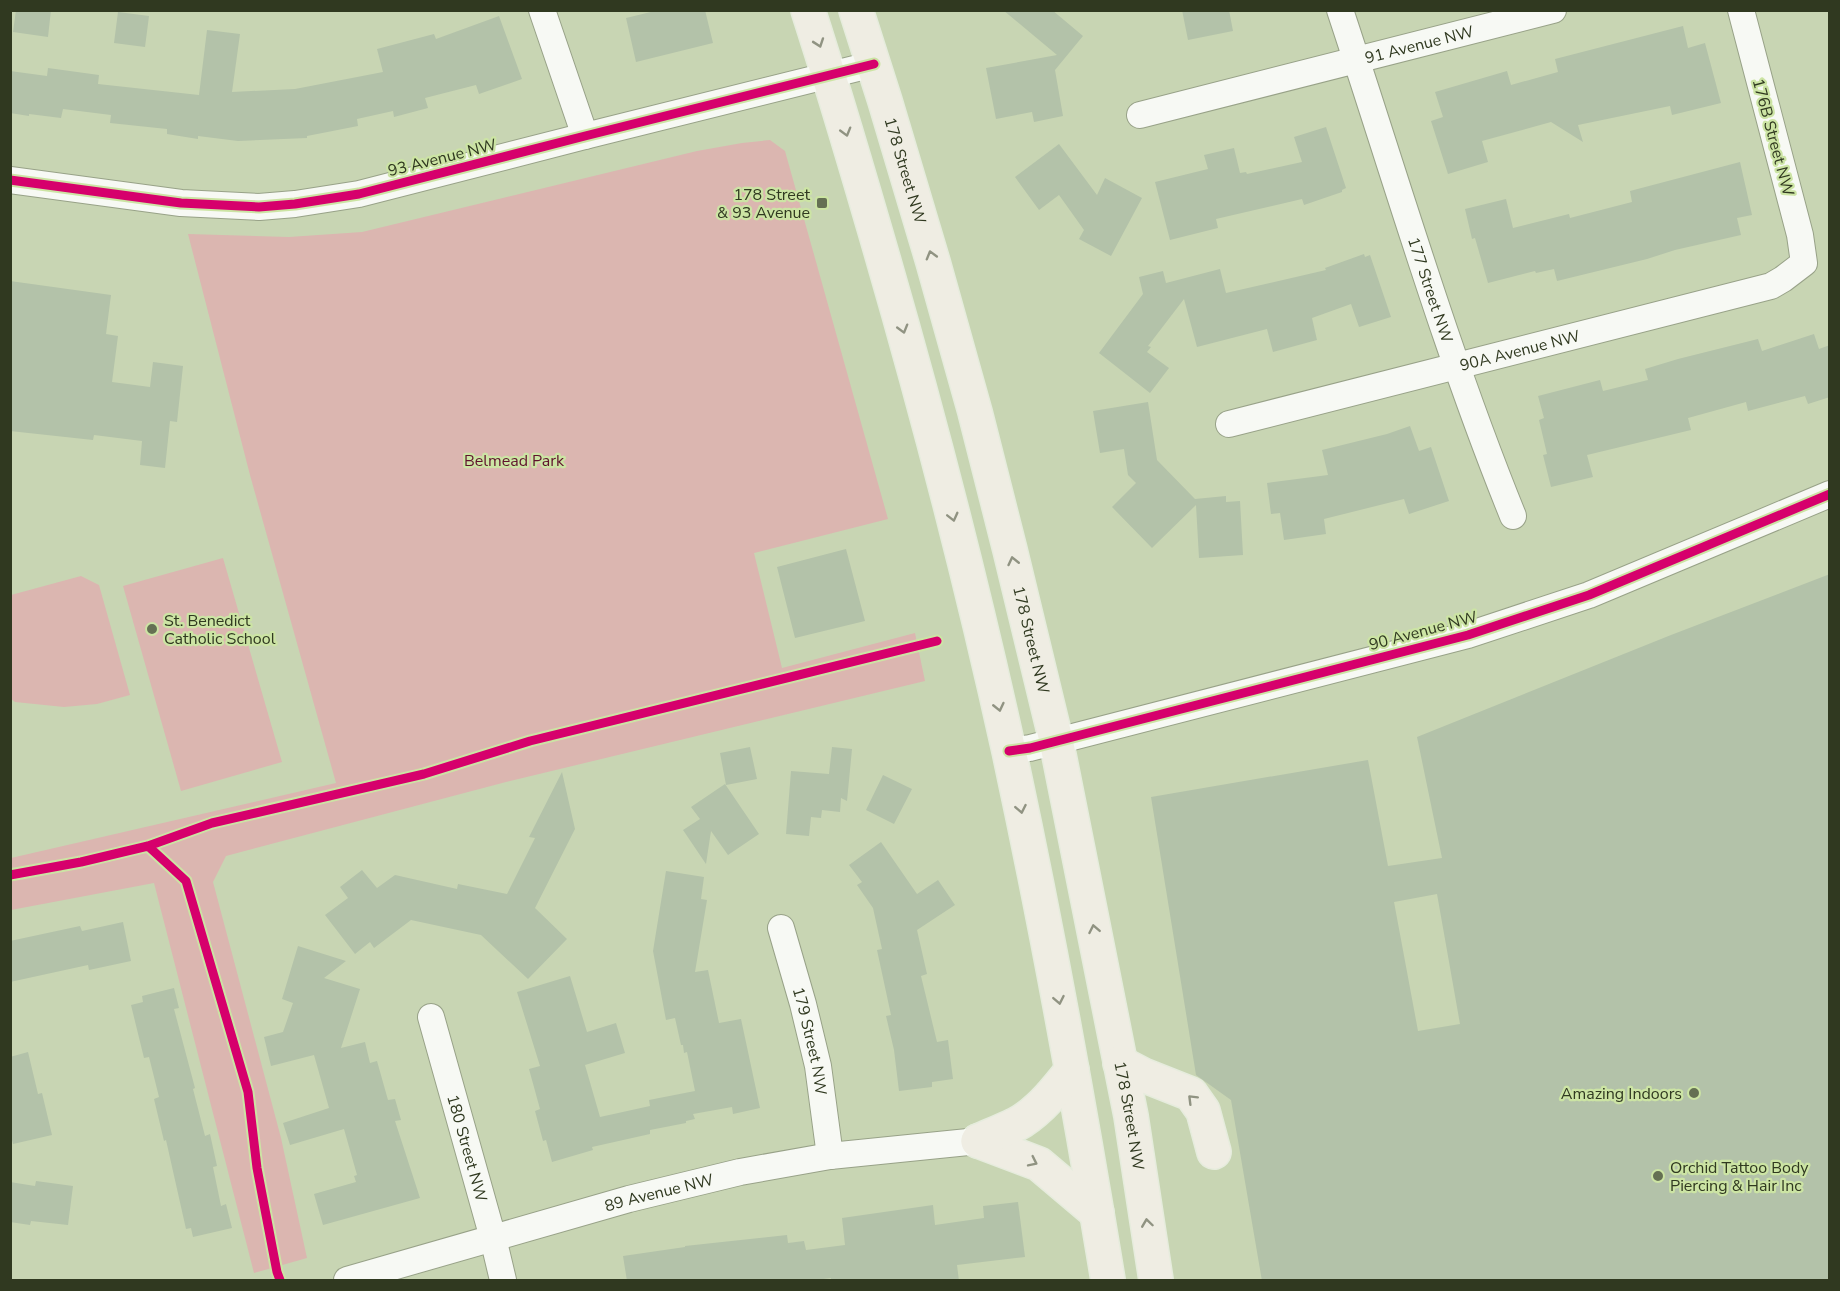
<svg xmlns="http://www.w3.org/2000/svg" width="1840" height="1291" viewBox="0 0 1840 1291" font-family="'Nunito Sans',sans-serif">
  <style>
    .green { fill: #dbb6b0 }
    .building { fill: #b3c2a9; fill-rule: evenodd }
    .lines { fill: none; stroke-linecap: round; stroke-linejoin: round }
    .minor-casing { stroke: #98a288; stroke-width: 28 }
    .major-casing { stroke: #e6ecdd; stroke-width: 36 }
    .minor { stroke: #f7f9f4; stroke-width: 26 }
    .major { stroke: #efede3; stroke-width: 33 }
    .cycleway-casing { stroke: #cce4a4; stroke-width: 13 }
    .cycleway { stroke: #d6006c; stroke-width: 9 }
    .oneway { stroke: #909382 }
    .poi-dot { fill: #657053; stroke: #cce4a4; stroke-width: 2 }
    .labels { text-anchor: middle; stroke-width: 4.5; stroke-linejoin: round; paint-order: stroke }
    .street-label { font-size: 16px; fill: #303920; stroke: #cce4a4 }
    .poi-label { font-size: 16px; fill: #303920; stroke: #cce4a4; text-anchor: end }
    .park-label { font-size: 16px; fill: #5f122d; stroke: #cce4a4 }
  </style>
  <rect width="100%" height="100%" fill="#c8d5b3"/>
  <path class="green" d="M 770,140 L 785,151 L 888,519 L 754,553 L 782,668 L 915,633 L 925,681 L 506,782 L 226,856 L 213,882 L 281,1138 L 307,1258 L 254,1273 L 154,883 L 11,910 L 11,858 L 336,783 L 250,475 L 188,234 L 289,237 L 362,232 L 697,151 L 742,143 Z
    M 223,558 L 282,762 L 181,791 L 123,586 Z
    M 81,576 L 99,585 L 130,695 L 97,704 L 64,707 L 15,702 L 10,698 L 11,595 Z"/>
  <path class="building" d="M 16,10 L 51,10 L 48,37 L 13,32 Z
    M 659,10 L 705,10 L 713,43 L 636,62 L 626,18 Z
    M 1003,10 L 1052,10 L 1083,36 L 1055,70 L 1063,116 L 1034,122 L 1032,112 L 996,119 L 986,68 L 1057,55 Z
    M 1182,10 L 1229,10 L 1233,31 L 1188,40 Z
    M 118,12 L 149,16 L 145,47 L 114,43 Z
    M 499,16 L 522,79 L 479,94 L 476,85 L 425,98 L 428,108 L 394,117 L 393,111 L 357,119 L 358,126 L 307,136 L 307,138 L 238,141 L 198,136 L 198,139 L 167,134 L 167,129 L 110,123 L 111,115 L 63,109 L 61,118 L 29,114 L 29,116 L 10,113 L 10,71 L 47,76 L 48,68 L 99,75 L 98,84 L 199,95 L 207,30 L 240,34 L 232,92 L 295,89 L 383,72 L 377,49 L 434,34 L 436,39 Z
    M 1683,26 L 1688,48 L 1705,43 L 1721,103 L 1672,115 L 1670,106 L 1578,125 L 1583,142 L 1551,122 L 1482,141 L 1488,162 L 1448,174 L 1431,121 L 1443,117 L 1435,92 L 1507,71 L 1511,85 L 1558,72 L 1555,59 Z
    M 1326,127 L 1346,188 L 1342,190 L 1342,192 L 1304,205 L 1302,199 L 1216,219 L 1218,228 L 1170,240 L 1155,182 L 1208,169 L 1204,155 L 1234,148 L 1240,173 L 1246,172 L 1247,174 L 1302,162 L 1294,137 Z
    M 1059,144 L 1097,195 L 1105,178 L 1142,198 L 1111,256 L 1079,239 L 1084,230 L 1059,195 L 1039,210 L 1015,177 Z
    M 1740,162 L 1752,215 L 1737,218 L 1741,235 L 1675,250 L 1647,259 L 1557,281 L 1554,269 L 1536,273 L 1535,271 L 1488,283 L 1475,238 L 1472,239 L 1465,209 L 1506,199 L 1513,228 L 1569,214 L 1570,218 L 1632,202 L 1630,191 Z
    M 1364,254 L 1365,257 L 1370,255 L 1391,317 L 1359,327 L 1351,304 L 1312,318 L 1317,340 L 1273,352 L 1267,329 L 1197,347 L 1184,299 L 1148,346 L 1151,347 L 1147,352 L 1169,368 L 1150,393 L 1099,353 L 1143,294 L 1139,277 L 1163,271 L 1166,283 L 1220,269 L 1226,293 L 1326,270 L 1325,268 Z
    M 10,281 L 111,295 L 106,334 L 118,336 L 112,382 L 150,387 L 153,362 L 183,366 L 177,422 L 170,421 L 165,468 L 140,465 L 142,441 L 94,435 L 93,440 L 10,431 Z
    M 1814,334 L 1819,349 L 1830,345 L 1830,397 L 1808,404 L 1805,396 L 1748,411 L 1746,402 L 1688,418 L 1691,430 L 1587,455 L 1593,477 L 1551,487 L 1543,455 L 1547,454 L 1539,420 L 1544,418 L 1538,396 L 1600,380 L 1603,391 L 1648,380 L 1645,369 L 1678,359 L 1758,339 L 1762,351 Z
    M 1148,402 L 1157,460 L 1195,499 L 1226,496 L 1226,502 L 1240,501 L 1243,555 L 1199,558 L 1196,505 L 1152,548 L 1112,507 L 1136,483 L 1128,475 L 1124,449 L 1100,453 L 1093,411 Z
    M 1410,426 L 1419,451 L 1431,447 L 1449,501 L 1409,514 L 1404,499 L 1324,519 L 1326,534 L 1284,540 L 1280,513 L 1271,514 L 1267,483 L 1328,475 L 1322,450 L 1387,434 Z
    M 846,549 L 865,621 L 795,638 L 777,567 Z
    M 1830,574 L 1830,1281 L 1262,1281 L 1231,1100 L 1196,1075 L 1151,797 L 1368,760 L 1388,866 L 1442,858 L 1417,737 L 1671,635 ZM 1437,894 L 1460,1024 L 1418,1031 L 1394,902 Z
    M 750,747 L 757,779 L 726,785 L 720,753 Z
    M 832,747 L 852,749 L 847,801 L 841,798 L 840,812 L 822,810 L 821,818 L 811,817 L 809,836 L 786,834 L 791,771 L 829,774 Z
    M 562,772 L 575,829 L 535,908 L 567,939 L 528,979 L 481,935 L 411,920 L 374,948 L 370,942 L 355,954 L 325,915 L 348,898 L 340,887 L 362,870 L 377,888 L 395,875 L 457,889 L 458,884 L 507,894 L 535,838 L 529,837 Z
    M 883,775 L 912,789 L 894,824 L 866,810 Z
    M 725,784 L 759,834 L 728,855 L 711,831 L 706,864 L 683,830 L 700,819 L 691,807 Z
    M 881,842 L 917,894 L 938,880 L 955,905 L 917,930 L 927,974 L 921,976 L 937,1042 L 948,1040 L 953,1079 L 932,1082 L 932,1087 L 899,1091 L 894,1050 L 886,1016 L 891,1015 L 877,950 L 882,949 L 873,908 L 857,885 L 862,882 L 849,865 Z
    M 666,871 L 704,877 L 701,899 L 707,900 L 695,972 L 708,970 L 719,1023 L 741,1019 L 760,1108 L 733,1114 L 732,1107 L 693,1114 L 695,1119 L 686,1121 L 686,1123 L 650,1130 L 650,1134 L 592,1147 L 593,1150 L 552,1162 L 546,1140 L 543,1141 L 535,1111 L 540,1109 L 529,1069 L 540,1066 L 517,992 L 570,976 L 587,1032 L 616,1023 L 625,1053 L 585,1065 L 600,1117 L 650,1106 L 649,1100 L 695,1091 L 687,1052 L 684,1053 L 683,1045 L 681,1045 L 675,1018 L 666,1020 L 653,951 Z
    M 123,922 L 131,961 L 89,970 L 88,965 L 10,982 L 10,941 L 80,926 L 82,931 Z
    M 298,946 L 346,961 L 324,978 L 360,989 L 341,1048 L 365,1042 L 370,1063 L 377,1061 L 388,1100 L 395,1099 L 401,1120 L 395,1121 L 420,1198 L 323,1225 L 314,1194 L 356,1182 L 354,1176 L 357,1175 L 344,1129 L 290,1145 L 283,1123 L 329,1108 L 314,1055 L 271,1066 L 264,1037 L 283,1032 L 293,1003 L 282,999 Z
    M 174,988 L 179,1008 L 174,1009 L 195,1088 L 193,1089 L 205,1136 L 210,1134 L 217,1166 L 213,1167 L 221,1206 L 226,1204 L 232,1228 L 193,1237 L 191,1228 L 186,1229 L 166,1140 L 164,1141 L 154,1099 L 159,1097 L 149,1057 L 144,1058 L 131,1005 L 143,1002 L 142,996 Z
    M 28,1052 L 38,1094 L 42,1093 L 52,1135 L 13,1144 L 10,1133 L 10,1057 Z
    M 36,1181 L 73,1186 L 68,1225 L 31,1221 L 30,1225 L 10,1222 L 10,1182 L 35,1186 Z
    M 1018,1202 L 1025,1257 L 957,1265 L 959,1281 L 831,1281 L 831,1278 L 808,1281 L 627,1281 L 623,1256 L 685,1247 L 685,1246 L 787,1235 L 788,1243 L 804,1241 L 806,1250 L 845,1245 L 842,1218 L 933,1205 L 935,1225 L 984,1218 L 983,1206 Z"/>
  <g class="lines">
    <defs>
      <g id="minor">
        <path d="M 542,10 L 585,136"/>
        <path id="s1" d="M 1340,10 C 1396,179 1446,351 1513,516"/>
        <path id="s2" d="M 1140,115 L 1553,10"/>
        <path d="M 10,180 L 181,203 L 259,207 L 295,204 L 359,194 L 585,136 L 874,64"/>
        <path id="s3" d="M 1229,424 L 1771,286 L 1783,279 L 1804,263 L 1800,235 L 1741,10"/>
        <path d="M 1009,751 L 1030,748 L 1468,635 L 1589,595 L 1830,494"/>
        <path id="s4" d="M 781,928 L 803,1004 L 818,1066 L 830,1156"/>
        <path id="s5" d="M 431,1017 L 493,1238 L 503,1280"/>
        <path id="s6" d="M 347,1280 L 629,1199 L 740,1172 L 830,1156 L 978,1141"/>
      </g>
      <g id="major">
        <path d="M 808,10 C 831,81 852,152 873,224 C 924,398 970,574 1009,751 C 1047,927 1079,1103 1108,1280"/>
        <path id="s7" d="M 856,10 L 885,101 L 933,262 L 975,412 L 1010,550 L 1056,740 L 1131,1116 L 1156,1280"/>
        <path d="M 1120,1063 L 1143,1075 L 1191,1094 L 1203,1111 L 1214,1152"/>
        <path d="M 978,1141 L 1039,1164 L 1097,1213"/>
        <path d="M 978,1141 C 991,1135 1011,1128 1022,1121 C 1042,1108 1057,1089 1072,1070"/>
      </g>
    </defs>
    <use href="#minor" class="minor-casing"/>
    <use href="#major" class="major-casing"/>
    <use href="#minor" class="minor"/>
    <use href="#major" class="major"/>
    <defs>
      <path id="cycleway" d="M 10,180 L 181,203 L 259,207 L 295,204 L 359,194 L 585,136 L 874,64
        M 1009,751 L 1030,748 L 1468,635 L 1589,595 L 1830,494
        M 148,846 L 186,881 L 248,1092 L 257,1168 L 277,1272 L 280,1280
        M 10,875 L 81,862 L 148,846 L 212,823 L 424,774 L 530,741 L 937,641"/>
    </defs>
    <use href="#cycleway" class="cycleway-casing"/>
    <use href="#cycleway" class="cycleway"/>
  </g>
  <defs><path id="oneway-chevron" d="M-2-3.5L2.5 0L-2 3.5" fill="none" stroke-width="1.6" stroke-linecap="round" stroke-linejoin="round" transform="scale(1.5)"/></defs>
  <g class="oneway">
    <use href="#oneway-chevron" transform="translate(819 43) rotate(71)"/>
    <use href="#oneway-chevron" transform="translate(846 132) rotate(74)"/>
    <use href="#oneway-chevron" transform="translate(931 255) rotate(-106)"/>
    <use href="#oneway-chevron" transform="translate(903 329) rotate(74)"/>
    <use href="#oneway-chevron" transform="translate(953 517) rotate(76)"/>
    <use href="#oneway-chevron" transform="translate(1013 561) rotate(-103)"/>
    <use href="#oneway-chevron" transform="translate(999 707) rotate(77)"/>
    <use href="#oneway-chevron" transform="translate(1021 809) rotate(79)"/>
    <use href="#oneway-chevron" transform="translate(1094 929) rotate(-101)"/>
    <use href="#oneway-chevron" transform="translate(1059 1000) rotate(79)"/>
    <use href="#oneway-chevron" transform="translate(1192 1099) rotate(-135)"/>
    <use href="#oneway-chevron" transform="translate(1033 1162) rotate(26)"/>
    <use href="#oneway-chevron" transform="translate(1147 1223) rotate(-98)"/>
  </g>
  <g class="poi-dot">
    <rect x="816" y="197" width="12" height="12" rx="3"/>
    <circle cx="152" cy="629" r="6"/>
    <circle cx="1694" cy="1093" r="6"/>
    <circle cx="1658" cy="1176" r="6"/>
  </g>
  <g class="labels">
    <g class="street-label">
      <text dy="6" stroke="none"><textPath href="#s2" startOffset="288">91 Avenue NW</textPath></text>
      <text transform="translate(1774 137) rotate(75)" y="6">176B Street NW</text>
      <text transform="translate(442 157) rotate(-14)" y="6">93 Avenue NW</text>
      <text dy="6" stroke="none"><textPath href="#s7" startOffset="168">178 Street NW</textPath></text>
      <text dy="6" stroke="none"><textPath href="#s1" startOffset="294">177 Street NW</textPath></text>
      <text dy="6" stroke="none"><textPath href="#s3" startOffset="300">90A Avenue NW</textPath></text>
      <text transform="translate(1423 630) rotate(-15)" y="6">90 Avenue NW</text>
      <text dy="6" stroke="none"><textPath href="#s7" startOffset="654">178 Street NW</textPath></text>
      <text dy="6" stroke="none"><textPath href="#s4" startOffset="117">179 Street NW</textPath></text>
      <text dy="6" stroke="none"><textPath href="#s7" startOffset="1140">178 Street NW</textPath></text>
      <text dy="6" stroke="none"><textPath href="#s5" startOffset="136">180 Street NW</textPath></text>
      <text dy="6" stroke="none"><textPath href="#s6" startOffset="324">89 Avenue NW</textPath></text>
    </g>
    <g class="poi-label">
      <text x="810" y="200">178 Street<tspan x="810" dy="18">&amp; 93 Avenue</tspan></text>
      <text x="164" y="626" text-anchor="start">St. Benedict<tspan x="164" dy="18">Catholic School</tspan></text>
      <text x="1682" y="1099">Amazing Indoors</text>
      <text x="1670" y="1173" text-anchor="start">Orchid Tattoo Body<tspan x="1670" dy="18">Piercing &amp; Hair Inc</tspan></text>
    </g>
    <g class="park-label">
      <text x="514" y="466">Belmead Park</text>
    </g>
  </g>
  <rect width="1840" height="1291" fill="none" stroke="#303920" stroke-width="24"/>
</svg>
